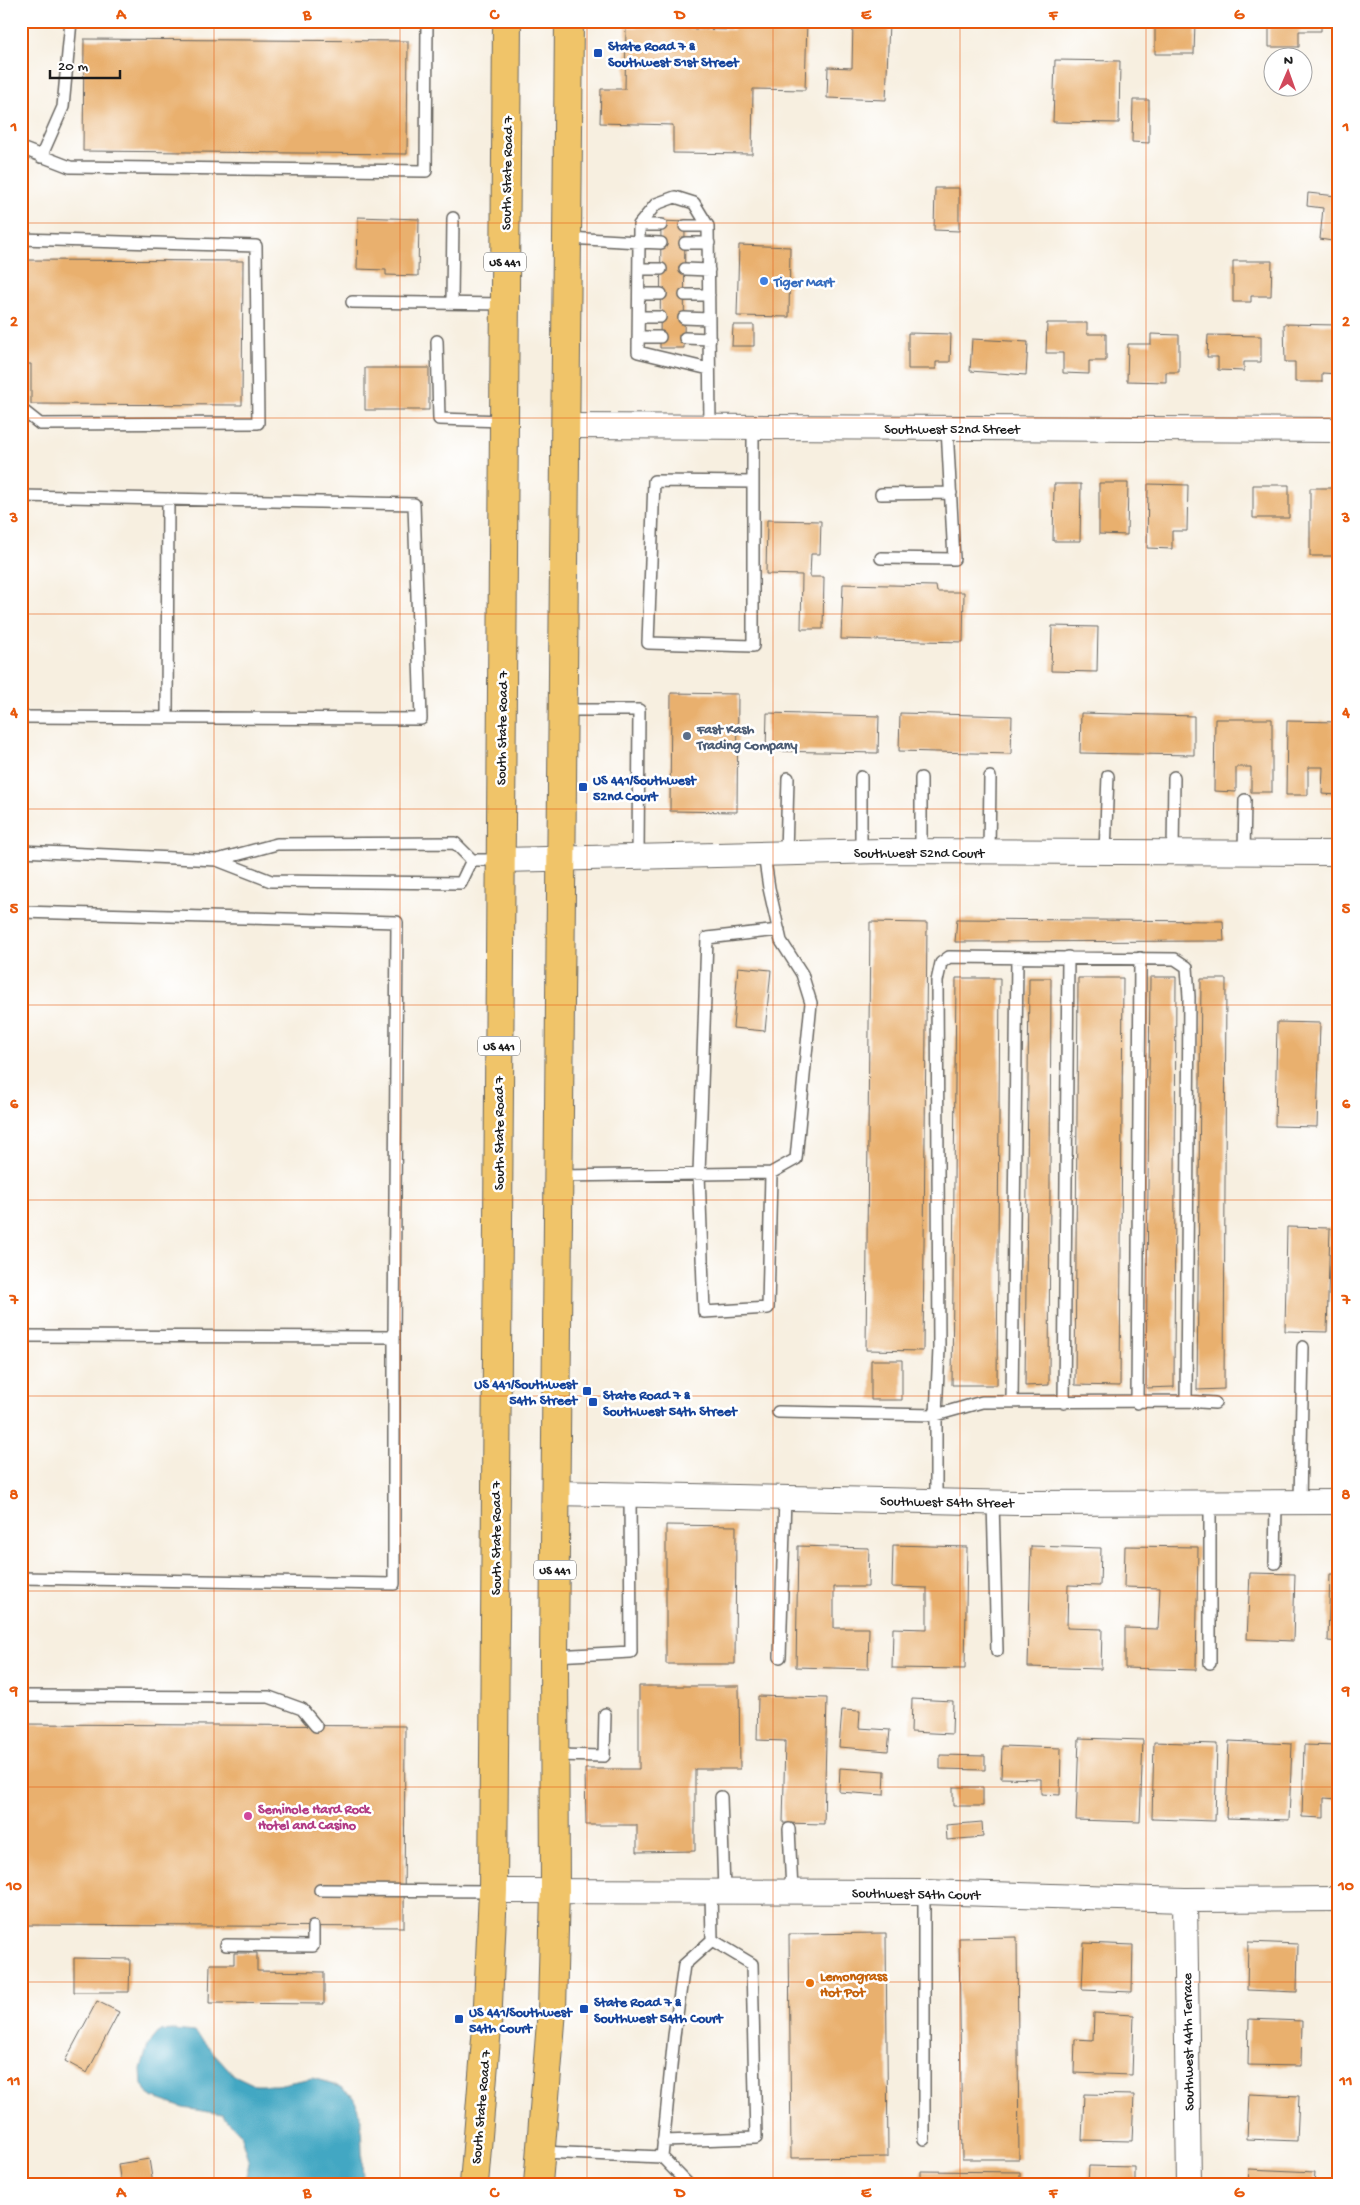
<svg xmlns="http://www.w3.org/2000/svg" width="1360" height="2205" viewBox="0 0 1360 2205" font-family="'Gochi Hand',sans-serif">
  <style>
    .water { fill: #43a7c3; stroke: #306270 }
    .building { fill: #e9b06e }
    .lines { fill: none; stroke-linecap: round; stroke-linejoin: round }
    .lane-casing { stroke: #696661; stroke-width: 14 }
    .street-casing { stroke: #696661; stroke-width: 26 }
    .primary-casing { stroke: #696661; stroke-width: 30 }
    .lane { stroke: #fff; stroke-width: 11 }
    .street { stroke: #fff; stroke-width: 24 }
    .primary { stroke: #f0c469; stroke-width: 28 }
    .grid { fill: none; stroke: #e8590c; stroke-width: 1; stroke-opacity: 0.55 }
    .transit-dot { fill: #1a4fb4; stroke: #fff; stroke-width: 2 }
    .shop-dot { fill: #3f7fe0; stroke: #fff; stroke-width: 2 }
    .service-dot { fill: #5c6f8a; stroke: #fff; stroke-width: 2 }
    .hotel-dot { fill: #d1479c; stroke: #fff; stroke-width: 2 }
    .food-dot { fill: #e8710a; stroke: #fff; stroke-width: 2 }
    .labels { text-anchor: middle; stroke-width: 5; stroke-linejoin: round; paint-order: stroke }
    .shield { fill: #fff; stroke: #606060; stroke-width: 1 }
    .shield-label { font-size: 12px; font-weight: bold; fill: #1c1c1c }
    .transit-label { font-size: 14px; font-weight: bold; fill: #164399; stroke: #fff; text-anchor: start }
    .street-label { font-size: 14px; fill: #1c1c1c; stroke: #fff }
    .shop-label { font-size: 14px; font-weight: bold; fill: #366cbe; stroke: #fff; text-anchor: start }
    .service-label { font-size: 14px; font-weight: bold; fill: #4e5e75; stroke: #fff; text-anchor: start }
    .hotel-label { font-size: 14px; font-weight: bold; fill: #b23c85; stroke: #fff; text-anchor: start }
    .food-label { font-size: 14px; font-weight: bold; fill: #c56008; stroke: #fff; text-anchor: start }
    .neatline { fill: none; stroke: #e8590c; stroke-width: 2 }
    .grid-label { font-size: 16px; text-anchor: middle; font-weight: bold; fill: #e8590c }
  </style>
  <rect width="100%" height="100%" fill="#fff"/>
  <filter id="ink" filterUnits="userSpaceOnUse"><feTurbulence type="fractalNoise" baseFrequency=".02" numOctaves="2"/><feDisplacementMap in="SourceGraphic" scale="10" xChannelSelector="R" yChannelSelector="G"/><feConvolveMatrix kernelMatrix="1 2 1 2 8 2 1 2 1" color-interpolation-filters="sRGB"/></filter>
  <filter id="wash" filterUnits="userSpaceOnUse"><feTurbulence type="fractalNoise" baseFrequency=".0096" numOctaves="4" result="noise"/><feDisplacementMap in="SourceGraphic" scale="20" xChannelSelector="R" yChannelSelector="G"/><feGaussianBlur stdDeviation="1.12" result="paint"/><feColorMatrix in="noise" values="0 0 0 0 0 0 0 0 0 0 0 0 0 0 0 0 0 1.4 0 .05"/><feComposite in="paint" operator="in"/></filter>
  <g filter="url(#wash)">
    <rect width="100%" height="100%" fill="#f7efe0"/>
    <path class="water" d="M 174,2030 L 195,2032 L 234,2075 L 255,2085 L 277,2085 L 312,2078 L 334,2084 L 354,2097 L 361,2119 L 363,2184 L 244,2184 L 249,2162 L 240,2134 L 222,2114 L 183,2108 L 152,2097 L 142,2085 L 141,2069 L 148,2045 L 160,2031 Z"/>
    <g id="blocks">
      <path class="building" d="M 734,21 L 807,21 L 805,90 L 753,89 L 752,154 L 673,153 L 673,125 L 600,123 L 601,89 L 625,89 L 626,27 L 734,30 Z
        M 853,21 L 889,21 L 886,100 L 827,98 L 828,67 L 852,68 Z
        M 1155,21 L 1195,21 L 1194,54 L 1155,54 Z
        M 1236,21 L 1321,21 L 1321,31 L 1299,31 L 1299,47 L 1269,47 L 1269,27 L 1236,26 Z
        M 84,39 L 408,41 L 407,154 L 83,151 Z
        M 1055,60 L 1120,61 L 1119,123 L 1053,122 Z
        M 1133,100 L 1149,100 L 1149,143 L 1132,142 Z
        M 935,188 L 959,188 L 959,231 L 934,230 Z
        M 1308,193 L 1337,196 L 1332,241 L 1320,239 L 1323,208 L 1307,206 Z
        M 358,217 L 419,219 L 418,276 L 386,275 L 386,270 L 357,269 Z
        M 661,221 L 685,222 L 684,348 L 660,348 Z
        M 739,245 L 790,247 L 789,317 L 737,316 Z
        M 21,260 L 243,261 L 242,405 L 31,404 L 31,364 L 21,364 Z
        M 1233,261 L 1272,261 L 1271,296 L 1251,296 L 1251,302 L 1233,302 Z
        M 1047,323 L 1087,323 L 1087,334 L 1106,334 L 1106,361 L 1089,361 L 1089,374 L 1063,373 L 1063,353 L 1046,353 Z
        M 1284,324 L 1338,325 L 1338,374 L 1322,373 L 1322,382 L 1295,382 L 1295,362 L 1285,362 Z
        M 733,325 L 754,325 L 754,346 L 732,346 Z
        M 908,333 L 951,334 L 950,362 L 936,362 L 936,369 L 908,369 Z
        M 1151,334 L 1179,335 L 1179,372 L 1166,372 L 1166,382 L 1127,381 L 1128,344 L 1151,344 Z
        M 1208,335 L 1261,336 L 1261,362 L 1244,362 L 1244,371 L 1218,370 L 1218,357 L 1207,357 Z
        M 972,339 L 1028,342 L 1026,375 L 970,371 Z
        M 365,368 L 429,368 L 429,410 L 365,410 Z
        M 1099,483 L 1128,483 L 1127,535 L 1099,534 Z
        M 1054,484 L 1081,484 L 1080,541 L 1053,541 Z
        M 1148,484 L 1188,485 L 1187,531 L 1172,531 L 1172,549 L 1147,548 Z
        M 1253,485 L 1289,485 L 1289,518 L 1253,518 Z
        M 1310,488 L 1339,488 L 1339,556 L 1310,556 Z
        M 767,520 L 821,521 L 820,554 L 811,554 L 810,577 L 824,577 L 823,629 L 801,629 L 802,575 L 766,574 Z
        M 843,584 L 936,586 L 937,592 L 964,592 L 963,642 L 841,639 Z
        M 1052,626 L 1098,627 L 1097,672 L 1051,671 Z
        M 671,693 L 738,694 L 737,812 L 670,811 Z
        M 767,713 L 879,716 L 878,753 L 766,751 Z
        M 900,713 L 1012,716 L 1011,754 L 899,751 Z
        M 1081,713 L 1194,716 L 1194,755 L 1080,753 Z
        M 1215,719 L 1272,719 L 1272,792 L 1251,792 L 1251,767 L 1236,767 L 1236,792 L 1214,791 Z
        M 1287,721 L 1339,722 L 1339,795 L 1322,794 L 1323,767 L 1308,767 L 1308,795 L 1286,795 Z
        M 957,919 L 1223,921 L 1224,941 L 955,942 Z
        M 870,922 L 927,923 L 923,1351 L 866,1350 Z
        M 738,967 L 771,970 L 765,1031 L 733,1028 Z
        M 1150,977 L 1176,977 L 1174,1387 L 1146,1388 Z
        M 956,978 L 1000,978 L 997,1385 L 952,1385 Z
        M 1029,978 L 1051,978 L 1049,1385 L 1025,1386 Z
        M 1078,978 L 1123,978 L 1120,1386 L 1075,1385 Z
        M 1201,979 L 1226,979 L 1224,1389 L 1197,1390 Z
        M 1277,1022 L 1320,1023 L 1317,1127 L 1275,1126 Z
        M 1287,1227 L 1330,1228 L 1327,1332 L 1285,1331 Z
        M 871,1360 L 902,1360 L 902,1400 L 871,1400 Z
        M 666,1525 L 736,1526 L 735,1664 L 666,1664 Z
        M 893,1545 L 967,1547 L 965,1669 L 892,1668 L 893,1628 L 927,1629 L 927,1588 L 892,1587 Z
        M 798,1546 L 869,1548 L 868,1587 L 834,1587 L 834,1628 L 869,1628 L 868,1669 L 796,1667 Z
        M 1031,1546 L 1101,1548 L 1100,1586 L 1068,1585 L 1067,1628 L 1102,1629 L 1101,1669 L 1028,1667 Z
        M 1125,1546 L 1198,1547 L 1196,1670 L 1125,1668 L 1125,1628 L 1158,1629 L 1160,1588 L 1124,1587 Z
        M 1250,1573 L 1295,1574 L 1293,1641 L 1247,1639 Z
        M 1330,1574 L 1339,1574 L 1339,1642 L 1328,1641 Z
        M 639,1686 L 739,1686 L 740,1769 L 695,1769 L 695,1851 L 637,1852 L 637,1825 L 586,1825 L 585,1769 L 639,1769 Z
        M 758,1696 L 827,1698 L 824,1824 L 783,1823 L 785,1741 L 757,1740 Z
        M 912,1699 L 953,1701 L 952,1734 L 911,1732 Z
        M 842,1710 L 860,1711 L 859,1728 L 890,1730 L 888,1751 L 839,1747 Z
        M 21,1724 L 405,1726 L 404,1927 L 21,1925 Z
        M 1079,1738 L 1143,1740 L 1140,1822 L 1076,1820 Z
        M 1229,1741 L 1292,1744 L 1289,1820 L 1226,1818 Z
        M 1154,1742 L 1217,1744 L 1215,1821 L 1152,1819 Z
        M 1304,1745 L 1339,1746 L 1339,1799 L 1324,1798 L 1324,1818 L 1302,1817 Z
        M 1002,1746 L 1061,1748 L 1060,1795 L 1041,1794 L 1041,1779 L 1001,1778 Z
        M 940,1755 L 985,1756 L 985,1770 L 940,1769 Z
        M 840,1768 L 885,1771 L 884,1795 L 839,1792 Z
        M 953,1787 L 983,1787 L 983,1806 L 953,1806 Z
        M 982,1822 L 983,1837 L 947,1840 L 946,1825 Z
        M 886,1933 L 888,2157 L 791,2158 L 789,1934 Z
        M 1017,1937 L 1019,2159 L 962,2159 L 959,1938 Z
        M 1248,1942 L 1298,1944 L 1297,1992 L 1247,1990 Z
        M 1084,1943 L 1133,1945 L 1132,1992 L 1082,1990 Z
        M 234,1953 L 257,1953 L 257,1971 L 324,1972 L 324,2004 L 209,2003 L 210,1964 L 234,1964 Z
        M 74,1958 L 130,1959 L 129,1992 L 74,1992 Z
        M 97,2001 L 119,2012 L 87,2073 L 65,2061 Z
        M 1094,2013 L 1134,2015 L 1132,2075 L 1074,2073 L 1075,2039 L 1093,2040 Z
        M 1249,2019 L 1302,2021 L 1301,2066 L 1248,2065 Z
        M 1084,2094 L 1134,2095 L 1132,2141 L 1082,2140 Z
        M 1249,2094 L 1299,2096 L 1297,2141 L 1247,2139 Z
        M 149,2159 L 153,2184 L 121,2184 L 118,2164 Z
        M 1089,2166 L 1135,2167 L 1135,2184 L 1088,2184 Z
        M 1249,2169 L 1315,2172 L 1314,2184 L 1248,2184 Z
        M 921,2171 L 1020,2172 L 1020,2184 L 921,2184 Z"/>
    </g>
  </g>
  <g filter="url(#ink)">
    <use href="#blocks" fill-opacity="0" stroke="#696661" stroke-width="1"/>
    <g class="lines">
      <defs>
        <path id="lane" d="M 21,148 L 70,167 L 426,171 L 427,21
          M 41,157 L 63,107 L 71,21
          M 639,225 L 661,225
          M 685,226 L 708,226
          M 568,238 L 639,242 L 639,225 L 656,204 L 675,197 L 694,203 L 708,226 L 710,427
          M 21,239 L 256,246 L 258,423 L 40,424 L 21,409
          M 661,243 L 639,242 L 638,352 L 709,369
          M 685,243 L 709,243
          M 639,269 L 661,269
          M 685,269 L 709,270
          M 639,294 L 661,294
          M 685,295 L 709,295
          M 352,302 L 505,304
          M 452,303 L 453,218
          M 639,317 L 660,317
          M 684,318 L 709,319
          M 639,337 L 660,337
          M 685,338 L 710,339
          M 437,341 L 439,419 L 504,421
          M 753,428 L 753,646 L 648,643 L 654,481 L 753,482
          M 881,494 L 951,493
          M 21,496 L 414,504 L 421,719 L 21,717
          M 881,558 L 954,559 L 947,428
          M 563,710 L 639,710 L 638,858
          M 167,717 L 168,499
          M 861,777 L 861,852
          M 21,851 L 217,860 L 277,844 L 455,843 L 472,860 L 500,860
          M 921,851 L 921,778
          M 989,852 L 990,777
          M 1105,852 L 1108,776
          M 1173,853 L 1174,777
          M 1244,853 L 1245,800
          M 786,854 L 788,778
          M 217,860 L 271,881 L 461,883 L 472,860
          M 21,912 L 397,922 L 394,1337 L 394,1584 L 21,1578
          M 771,1173 L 768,1308 L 704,1312 L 699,1174 L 707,938 L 779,930
          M 558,1176 L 771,1173 L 796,1159 L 811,1003 L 802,974 L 781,941 L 769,888 L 764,854
          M 21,1336 L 394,1337
          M 1186,1401 L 1189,997 L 1187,967 L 1175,959 L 949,957 L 941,963 L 937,981 L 939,1349 L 936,1415 L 982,1402 L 1186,1401 L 1215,1403
          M 1012,1402 L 1017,957
          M 1064,1403 L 1068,957
          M 1137,1403 L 1140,958
          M 778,1412 L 936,1415 L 936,1501
          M 993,1502 L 997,1651
          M 1210,1502 L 1210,1663
          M 1300,1502 L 1303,1347
          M 1275,1563 L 1276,1502
          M 554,1656 L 631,1652 L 630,1495
          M 780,1657 L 785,1498
          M 21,1696 L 269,1697 L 302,1709 L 316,1726
          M 554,1755 L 604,1756 L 605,1714
          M 721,1797 L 724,1891
          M 789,1829 L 792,1891
          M 320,1890 L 493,1891
          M 924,1892 L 924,2139
          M 226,1945 L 313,1946 L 313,1927
          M 663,2141 L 756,2138 L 752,1964 L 712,1940
          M 541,2152 L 662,2157 L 688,2184
          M 662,2157 L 674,2036 L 684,1965 L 712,1940 L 711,1891"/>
        <path id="street" d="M 565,426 L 1339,430
          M 500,860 L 882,851 L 1339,853
          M 556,1493 L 1018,1503 L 1339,1502
          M 493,1891 L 924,1892 L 1185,1900 L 1339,1899
          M 1185,1900 L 1189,2184"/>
        <path id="primary" d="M 474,2184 L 487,2027 L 493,1891 L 507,21
          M 538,2184 L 552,2010 L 555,1890 L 554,1656 L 569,21"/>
      </defs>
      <use href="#lane" class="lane-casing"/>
      <use href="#street" class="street-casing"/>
      <use href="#primary" class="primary-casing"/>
      <use href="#lane" class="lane"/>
      <use href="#street" class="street"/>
      <use href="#primary" class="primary"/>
    </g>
  </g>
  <path class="grid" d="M 214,21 L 214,2184M 400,21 L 400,2184M 587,21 L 587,2184M 773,21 L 773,2184M 960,21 L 960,2184M 1146,21 L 1146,2184M 21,223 L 1339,223M 21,418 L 1339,418M 21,614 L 1339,614M 21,809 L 1339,809M 21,1005 L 1339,1005M 21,1200 L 1339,1200M 21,1396 L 1339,1396M 21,1591 L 1339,1591M 21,1787 L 1339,1787M 21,1982 L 1339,1982"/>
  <g class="transit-dot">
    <rect x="593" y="48" width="10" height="10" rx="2.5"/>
    <rect x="578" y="782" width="10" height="10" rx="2.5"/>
    <rect x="582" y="1386" width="10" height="10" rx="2.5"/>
    <rect x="588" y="1397" width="10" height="10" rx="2.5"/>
    <rect x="579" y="2004" width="10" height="10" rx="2.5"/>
    <rect x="454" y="2014" width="10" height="10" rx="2.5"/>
  </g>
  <circle class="shop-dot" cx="764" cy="281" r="5"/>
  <circle class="service-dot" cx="687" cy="736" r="5"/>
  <circle class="hotel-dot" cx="248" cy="1816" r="5"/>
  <circle class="food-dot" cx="810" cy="1983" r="5"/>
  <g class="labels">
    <g class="shield">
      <rect x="484" y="252.5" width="42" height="19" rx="4"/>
      <rect x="478" y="1036.5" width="42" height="19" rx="4"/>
      <rect x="534" y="1560.5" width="42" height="19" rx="4"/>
    </g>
    <g class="shield-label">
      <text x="505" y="266">US 441</text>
      <text x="499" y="1050">US 441</text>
      <text x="555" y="1574">US 441</text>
    </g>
    <g class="transit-label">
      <text x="608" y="50">State Road 7 &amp;<tspan x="608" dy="16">Southwest 51st Street</tspan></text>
      <text x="593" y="784">US 441/Southwest<tspan x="593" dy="16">52nd Court</tspan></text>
      <text x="577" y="1388" text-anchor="end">US 441/Southwest<tspan x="577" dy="16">54th Street</tspan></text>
      <text x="603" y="1399">State Road 7 &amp;<tspan x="603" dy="16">Southwest 54th Street</tspan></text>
      <text x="594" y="2006">State Road 7 &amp;<tspan x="594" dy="16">Southwest 54th Court</tspan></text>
      <text x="469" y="2016">US 441/Southwest<tspan x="469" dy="16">54th Court</tspan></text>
    </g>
    <g class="street-label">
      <text transform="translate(506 173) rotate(-89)" y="5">South State Road 7</text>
      <text x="952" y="433">Southwest 52nd Street</text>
      <text transform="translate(501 728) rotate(-89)" y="5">South State Road 7</text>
      <text x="919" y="857">Southwest 52nd Court</text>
      <text transform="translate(498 1133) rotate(-90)" y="5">South State Road 7</text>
      <text transform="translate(947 1501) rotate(1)" y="5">Southwest 54th Street</text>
      <text transform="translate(495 1538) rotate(-90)" y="5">South State Road 7</text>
      <text transform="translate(916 1893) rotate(1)" y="5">Southwest 54th Court</text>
      <text transform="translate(1187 2042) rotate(-91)" y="5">Southwest 44th Terrace</text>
      <text transform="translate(480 2107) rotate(-85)" y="5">South State Road 7</text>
    </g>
    <g class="shop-label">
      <text x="774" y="286">Tiger Mart</text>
    </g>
    <g class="service-label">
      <text x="697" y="733">Fast Kash<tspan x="697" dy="16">Trading Company</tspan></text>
    </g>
    <g class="hotel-label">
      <text x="258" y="1813">Seminole Hard Rock<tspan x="258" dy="16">Hotel and Casino</tspan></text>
    </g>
    <g class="food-label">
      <text x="820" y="1980">Lemongrass<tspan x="820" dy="16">Hot Pot</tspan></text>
    </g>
  </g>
  <rect width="1360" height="2205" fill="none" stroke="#fff" stroke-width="55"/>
  <g transform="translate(1288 72) rotate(2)"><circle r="24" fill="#ffffff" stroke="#a4a4a4"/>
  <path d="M0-4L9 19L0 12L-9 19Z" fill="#d1495b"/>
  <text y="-8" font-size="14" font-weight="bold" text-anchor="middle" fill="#1c1c1c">N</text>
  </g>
  <path d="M50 70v8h70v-8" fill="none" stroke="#1c1c1c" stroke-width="2.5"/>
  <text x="58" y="70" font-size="15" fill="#1c1c1c" stroke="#ffffff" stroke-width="4" paint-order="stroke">20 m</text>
  <rect x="28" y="28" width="1304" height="2150" class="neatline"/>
  <g class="grid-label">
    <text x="121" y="19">A</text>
    <text x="307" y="19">B</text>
    <text x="494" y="19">C</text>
    <text x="680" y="19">D</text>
    <text x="866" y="19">E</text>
    <text x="1053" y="19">F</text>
    <text x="1239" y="19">G</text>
    <text x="14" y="131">1</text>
    <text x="1346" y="131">1</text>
    <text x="14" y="326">2</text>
    <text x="1346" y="326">2</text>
    <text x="14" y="522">3</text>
    <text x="1346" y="522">3</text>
    <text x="14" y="717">4</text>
    <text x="1346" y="717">4</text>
    <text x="14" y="913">5</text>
    <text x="1346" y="913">5</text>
    <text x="14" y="1108">6</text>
    <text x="1346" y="1108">6</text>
    <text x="14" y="1304">7</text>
    <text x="1346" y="1304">7</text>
    <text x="14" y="1499">8</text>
    <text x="1346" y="1499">8</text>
    <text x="14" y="1695">9</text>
    <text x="1346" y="1695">9</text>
    <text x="14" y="1890">10</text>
    <text x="1346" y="1890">10</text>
    <text x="14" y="2085">11</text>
    <text x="1346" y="2085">11</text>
    <text x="121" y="2197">A</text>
    <text x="307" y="2197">B</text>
    <text x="494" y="2197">C</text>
    <text x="680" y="2197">D</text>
    <text x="866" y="2197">E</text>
    <text x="1053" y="2197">F</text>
    <text x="1239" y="2197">G</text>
  </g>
</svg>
